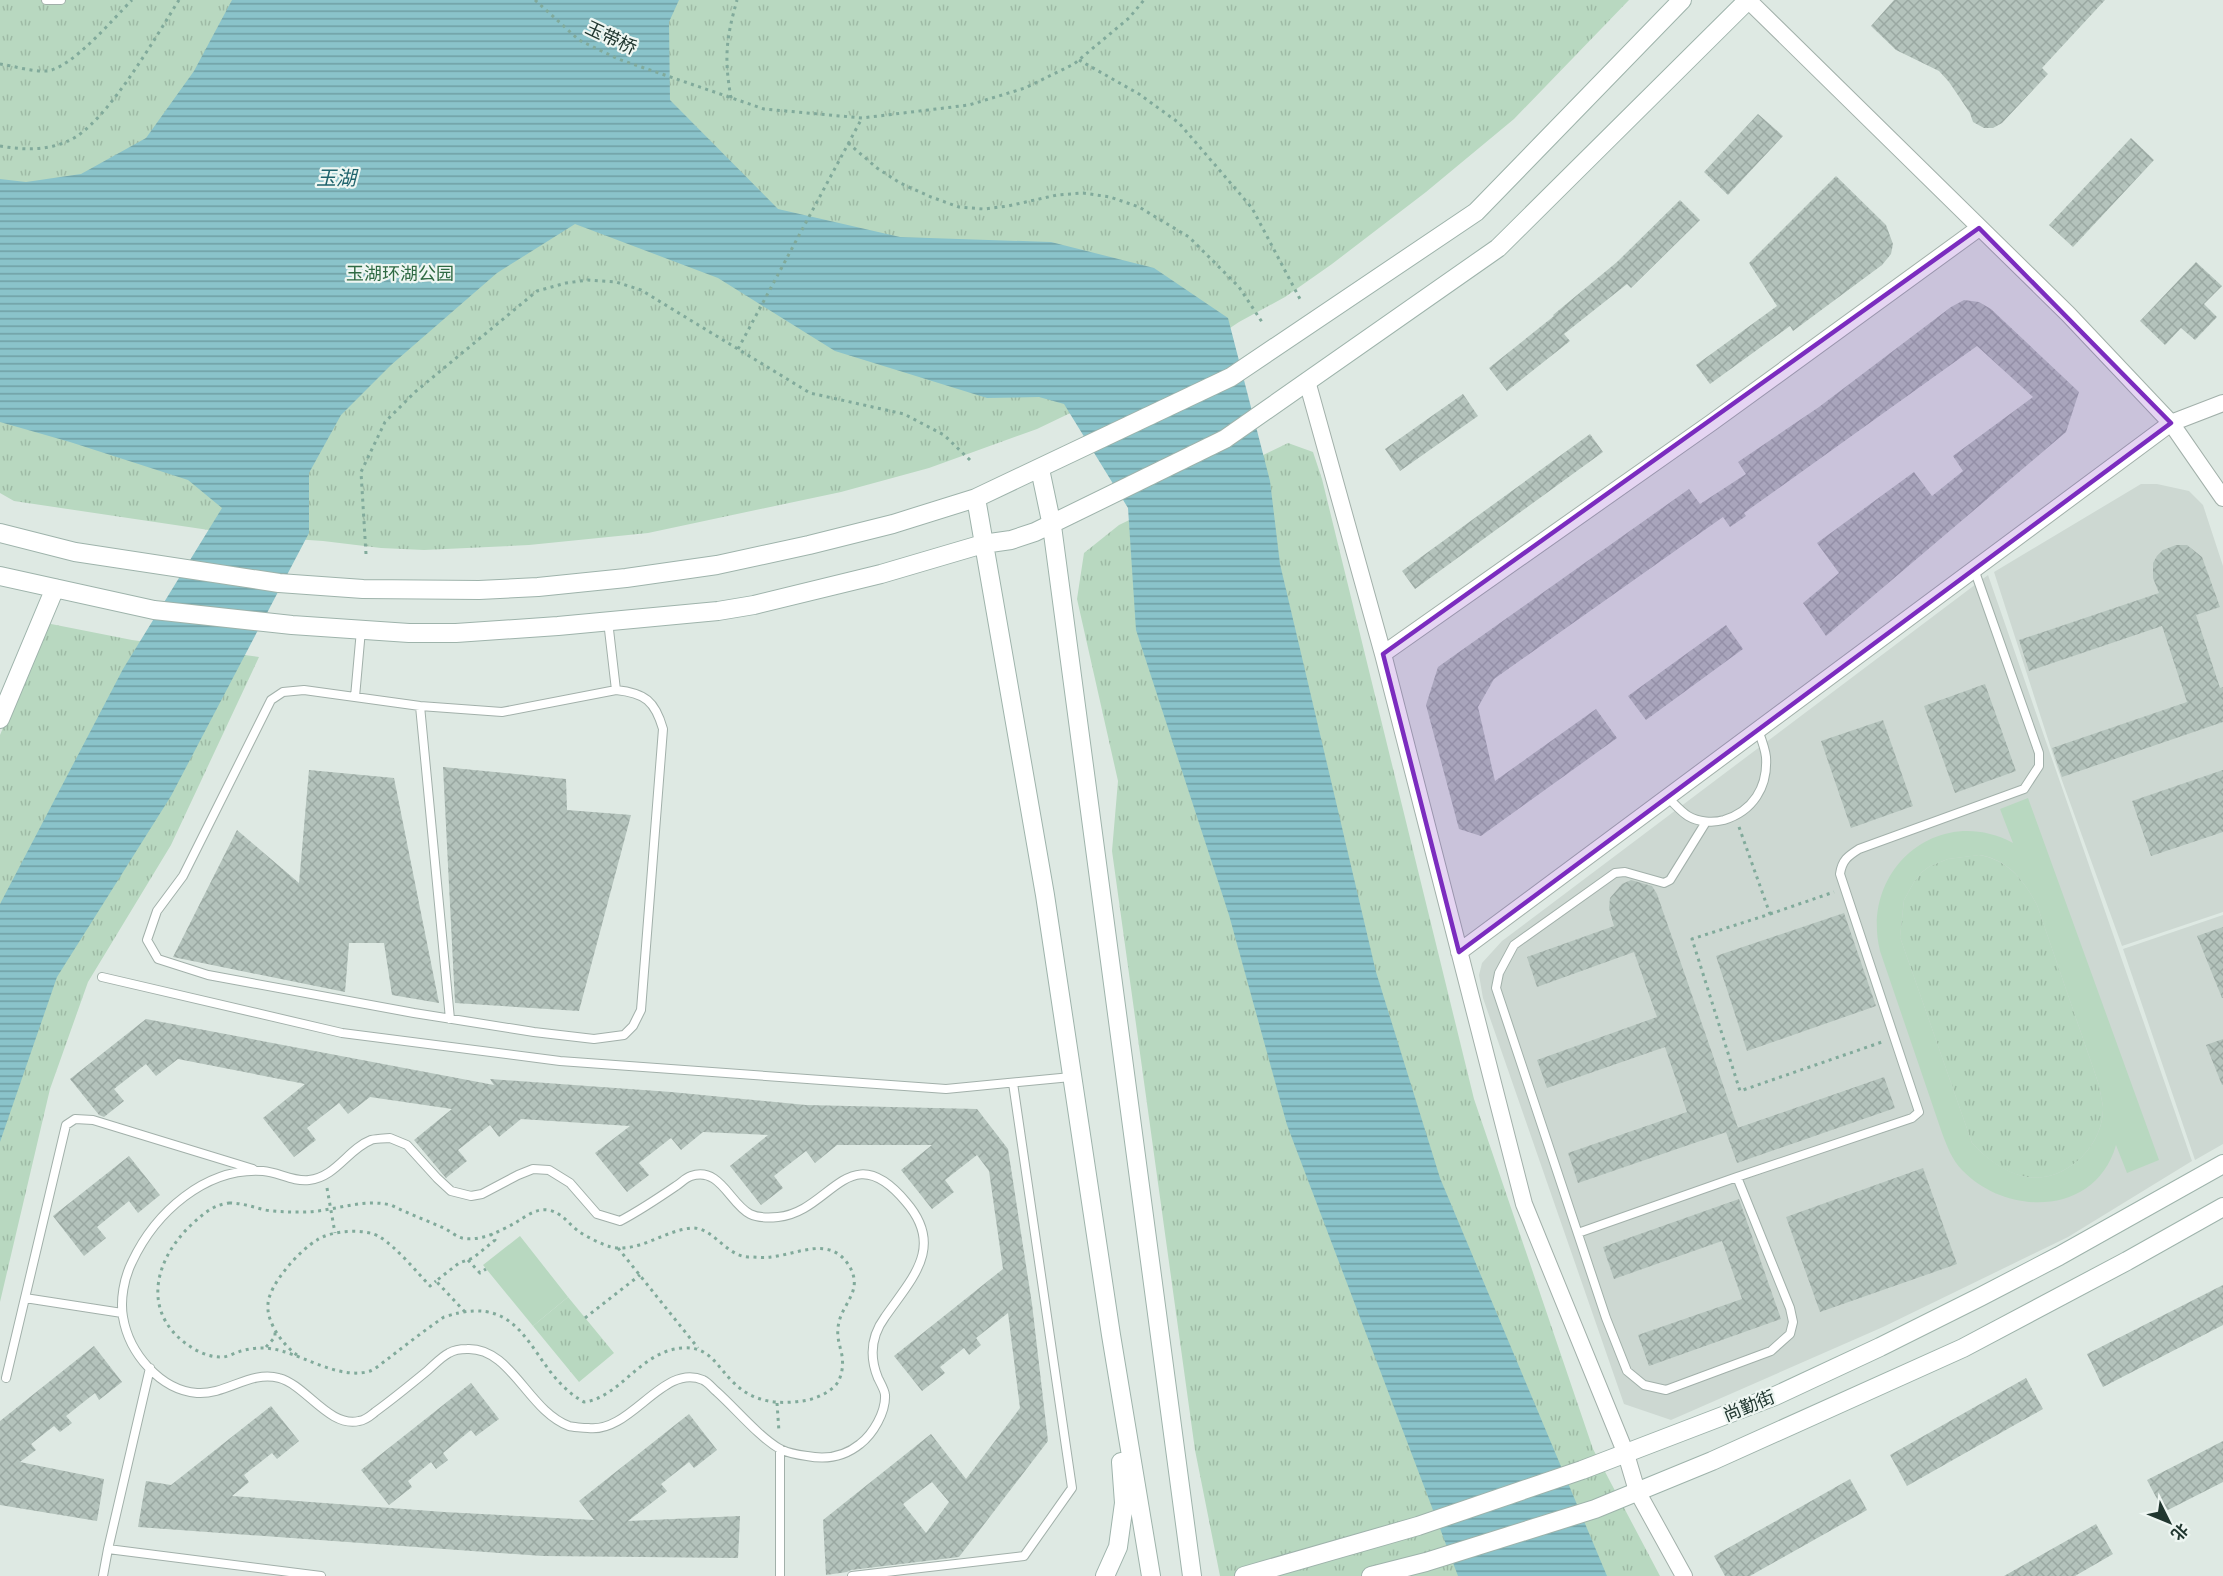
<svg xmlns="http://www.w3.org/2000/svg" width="2223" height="1576" viewBox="0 0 2223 1576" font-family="'Asap Condensed','Noto Sans SC',sans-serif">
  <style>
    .built { fill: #cdd8d2 }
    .grass { fill: url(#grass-tufts) }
    .garden { fill: #b8d8c0; fill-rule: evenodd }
    .water { fill: url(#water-rules) }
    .building { fill: url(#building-cross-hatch); fill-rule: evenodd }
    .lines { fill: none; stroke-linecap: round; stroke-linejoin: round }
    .lane-casing { stroke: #a2b0aa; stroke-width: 10 }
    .street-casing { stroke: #a2b0aa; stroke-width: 18 }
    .secondary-casing { stroke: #9eb3ab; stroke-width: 20 }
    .path { stroke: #81aa9b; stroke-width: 3; stroke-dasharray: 3 4.5; stroke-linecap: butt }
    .lane { stroke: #fff; stroke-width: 8 }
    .street { stroke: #fff; stroke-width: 16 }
    .secondary { stroke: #fff; stroke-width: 18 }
    .marked { fill: #7b2cbf; fill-opacity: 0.2; stroke: #7b2cbf; stroke-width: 4.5; stroke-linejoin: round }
    .labels { text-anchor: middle; stroke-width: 4.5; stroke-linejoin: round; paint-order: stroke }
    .street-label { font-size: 18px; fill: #213730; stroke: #eef6f2 }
    .park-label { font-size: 18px; fill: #2f6a43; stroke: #eef6f2 }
    .water-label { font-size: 20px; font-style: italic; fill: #20646d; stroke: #eef6f2 }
  </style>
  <defs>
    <pattern id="grass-tufts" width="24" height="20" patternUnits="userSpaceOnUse" patternTransform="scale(1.5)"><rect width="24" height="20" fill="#b8d8c0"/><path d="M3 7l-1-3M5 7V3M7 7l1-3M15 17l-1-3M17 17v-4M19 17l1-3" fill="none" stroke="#9ebaa5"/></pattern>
    <pattern id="water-rules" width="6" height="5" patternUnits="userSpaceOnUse" patternTransform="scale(1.5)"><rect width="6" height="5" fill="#8ac3ca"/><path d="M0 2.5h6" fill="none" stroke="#709fa4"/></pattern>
    <pattern id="building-cross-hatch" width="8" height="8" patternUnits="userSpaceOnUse" patternTransform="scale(1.5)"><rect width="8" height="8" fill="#b4c3bc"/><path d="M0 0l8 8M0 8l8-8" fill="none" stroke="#9aa8a2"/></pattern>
  </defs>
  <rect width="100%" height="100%" fill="#dee9e3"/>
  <path class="built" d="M 2141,484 L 2157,484 L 2189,491 L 2203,505 L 2223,566 L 2223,912 L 2122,946 L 2056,764 L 1994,572 Z
    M 1988,575 L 2192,1161 L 2068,1237 L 1883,1327 L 1671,1420 L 1624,1404 L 1483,998 L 1479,975 L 1482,963 L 1502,941 Z
    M 2223,915 L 2223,1144 L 2195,1160 L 2123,949 Z"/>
  <path class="grass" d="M 0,0 L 1629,0 L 1514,119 L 1426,192 L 1332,264 L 1285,297 L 1239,322 L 1190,355 L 1087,405 L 1037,429 L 929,468 L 841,492 L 648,533 L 529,545 L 424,550 L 381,548 L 323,541 L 249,536 L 14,501 L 0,493 Z
    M 1288,443 L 1313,452 L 1322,479 L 1474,1099 L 1593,1449 L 1660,1576 L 1220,1576 L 1195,1450 L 1112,851 L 1118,781 L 1077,599 L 1084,553 L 1119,525 Z
    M 46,623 L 132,640 L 259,657 L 171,845 L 88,982 L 50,1089 L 0,1302 L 0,735 Z
    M 1979,855 C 2008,860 2024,880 2037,905 L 2099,1085 C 2100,1092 2102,1100 2103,1107 C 2104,1148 2062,1186 2022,1176 C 2002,1171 1986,1158 1972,1143 L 1900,937 L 1904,900 L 1914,882 L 1922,872 L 1930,866 L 1948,859 Z
    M 568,1297 L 614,1353 L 579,1382 L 533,1326 Z"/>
  <path class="garden" d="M 2028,798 L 2159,1160 L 2127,1173 L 2116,1145 C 2096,1216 2007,1217 1962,1170 C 1952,1160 1947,1146 1942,1133 L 1880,951 C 1860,870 1938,803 2013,843 L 2000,809 ZM 1980,855 C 2008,860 2024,880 2037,905 L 2099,1085 C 2100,1092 2102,1100 2103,1107 C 2104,1148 2062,1186 2022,1176 C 2002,1170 1986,1158 1972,1143 L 1900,937 L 1904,900 L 1914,882 L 1922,872 L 1930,866 L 1948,859 Z
    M 520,1236 L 568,1297 L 533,1326 L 483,1265 Z"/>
  <path class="water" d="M 232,0 L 679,0 L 669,22 L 670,100 L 778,209 L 900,237 L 1051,242 L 1154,268 L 1228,318 L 1270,481 L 1280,564 L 1376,972 L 1440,1178 L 1607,1576 L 1458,1576 L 1287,1125 L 1229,915 L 1136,630 L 1128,508 L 1064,404 L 1039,397 L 987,398 L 835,351 L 718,278 L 575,224 L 497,273 L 391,365 L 341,415 L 309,473 L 309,533 L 171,796 L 57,977 L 0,1142 L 0,904 L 123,669 L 222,508 L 188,480 L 70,442 L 0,422 L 0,179 L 26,182 L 81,174 L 146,138 L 194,71 Z"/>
  <path class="building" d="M 1894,0 L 2105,0 L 2042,68 L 2048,74 L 2002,123 L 1993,128 L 1984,128 L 1973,122 L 1970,113 L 1949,82 L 1939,71 L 1896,50 L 1871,26 Z
    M 1758,114 L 1783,136 L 1728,195 L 1704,172 Z
    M 2131,138 L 2154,160 L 2073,247 L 2049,225 Z
    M 1836,176 L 1886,225 L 1893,244 L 1891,254 L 1882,265 L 1793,331 L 1790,326 L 1710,384 L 1696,365 L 1777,306 L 1749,263 Z
    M 1680,200 L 1700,220 L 1631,288 L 1627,284 L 1564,334 L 1570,341 L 1507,391 L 1489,368 L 1554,316 L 1553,315 L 1617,262 Z
    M 2196,262 L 2222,286 L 2204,304 L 2217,317 L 2195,340 L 2181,328 L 2165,345 L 2140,321 Z
    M 1964,300 L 1979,302 L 1991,309 L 2079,392 L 2066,432 L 1826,636 L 1803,603 L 1839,573 L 1817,543 L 1914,472 L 1932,496 L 1963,471 L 1953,456 L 2033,397 L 1977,346 L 1744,513 L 1746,516 L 1730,527 L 1723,517 L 1494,679 L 1478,707 L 1495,781 L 1596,709 L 1617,738 L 1481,836 L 1459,829 L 1426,705 L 1438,667 L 1689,489 L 1700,504 L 1746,474 L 1738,462 L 1819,407 L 1951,307 Z
    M 1463,394 L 1478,416 L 1400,471 L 1385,449 Z
    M 1590,434 L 1603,452 L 1415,589 L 1402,571 Z
    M 2176,545 L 2187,545 L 2202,557 L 2220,607 L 2196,615 L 2220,688 L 2223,687 L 2223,722 L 2062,777 L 2052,748 L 2187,702 L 2162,626 L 2029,671 L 2019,640 L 2159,593 L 2153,578 L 2153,563 L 2157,556 L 2163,550 Z
    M 1726,625 L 1743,649 L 1646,720 L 1628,696 Z
    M 1985,684 L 2016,771 L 1955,793 L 1924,706 Z
    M 1883,720 L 1913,806 L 1851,828 L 1821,741 Z
    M 443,767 L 566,779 L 567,810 L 631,815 L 579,1011 L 455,1003 Z
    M 309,770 L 394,778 L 439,1003 L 392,995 L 384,943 L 349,943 L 345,992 L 173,957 L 237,830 L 299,883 Z
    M 2223,770 L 2223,832 L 2151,856 L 2132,801 Z
    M 1631,880 L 1652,886 L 1657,894 L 1738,1128 L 1578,1183 L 1568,1153 L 1687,1112 L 1665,1047 L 1547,1088 L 1537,1060 L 1657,1017 L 1634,952 L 1537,987 L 1527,957 L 1614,926 L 1609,908 L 1610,898 L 1622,884 Z
    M 1844,913 L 1876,1006 L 1747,1051 L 1716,956 Z
    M 2223,927 L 2223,998 L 2222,998 L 2197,936 Z
    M 146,1019 L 494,1085 L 490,1079 L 671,1092 L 806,1105 L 977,1109 L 1008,1149 L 1032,1304 L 1048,1441 L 959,1557 L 851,1570 L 847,1572 L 826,1575 L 823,1520 L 931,1434 L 966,1479 L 1020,1408 L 1008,1313 L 976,1338 L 981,1345 L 969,1355 L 964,1348 L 940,1367 L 945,1373 L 922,1391 L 894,1356 L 1003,1269 L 989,1171 L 977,1155 L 945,1180 L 954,1192 L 932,1209 L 901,1170 L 932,1145 L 837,1145 L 815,1163 L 806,1151 L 774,1176 L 783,1188 L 761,1205 L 730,1166 L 768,1135 L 703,1132 L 681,1150 L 671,1138 L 639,1163 L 649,1175 L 627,1192 L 595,1153 L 630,1126 L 521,1119 L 499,1137 L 490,1125 L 458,1150 L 467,1161 L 446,1178 L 414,1140 L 452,1109 L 370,1097 L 348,1114 L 339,1103 L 307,1128 L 316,1140 L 294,1157 L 263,1118 L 305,1084 L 178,1059 L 156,1076 L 146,1064 L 114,1089 L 124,1101 L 104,1117 L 99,1115 L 70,1079 ZM 932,1482 L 949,1502 L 926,1533 L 903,1504 Z
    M 2223,1039 L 2223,1085 L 2222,1085 L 2206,1045 Z
    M 1884,1077 L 1895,1108 L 1737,1163 L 1726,1132 Z
    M 129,1156 L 160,1195 L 138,1213 L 129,1201 L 97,1227 L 106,1238 L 84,1256 L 53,1216 Z
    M 1923,1168 L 1957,1264 L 1820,1312 L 1786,1217 Z
    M 1739,1199 L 1781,1319 L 1649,1366 L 1638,1335 L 1742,1299 L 1722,1241 L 1614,1279 L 1603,1247 Z
    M 2223,1285 L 2223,1325 L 2103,1387 L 2087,1354 Z
    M 94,1346 L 122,1382 L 99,1400 L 95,1393 L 66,1416 L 72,1423 L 60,1432 L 54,1426 L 31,1444 L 36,1450 L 20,1462 L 104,1479 L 97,1521 L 0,1505 L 0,1421 Z
    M 2026,1378 L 2043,1409 L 1907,1486 L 1890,1455 Z
    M 471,1383 L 499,1419 L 476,1436 L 471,1430 L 443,1453 L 448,1460 L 436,1469 L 431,1462 L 408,1481 L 412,1487 L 389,1505 L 361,1470 Z
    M 271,1406 L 299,1441 L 277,1459 L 272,1453 L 244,1475 L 249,1482 L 232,1496 L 444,1512 L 594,1520 L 579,1501 L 689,1414 L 717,1450 L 694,1468 L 689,1462 L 661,1484 L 667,1491 L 628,1521 L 740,1516 L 738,1558 L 543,1556 L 138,1527 L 146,1481 L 171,1485 Z
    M 2223,1441 L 2223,1482 L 2164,1512 L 2147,1480 Z
    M 1850,1479 L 1867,1510 L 1750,1576 L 1725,1576 L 1714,1556 Z
    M 2096,1524 L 2113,1554 L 2075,1576 L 2004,1576 Z"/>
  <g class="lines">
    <defs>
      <path id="lane" d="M 46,0 L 61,0
        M 608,621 L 616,690
        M 304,690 L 420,706 L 502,712 L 616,690 C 645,693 655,701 663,729 L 641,1010 L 633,1026 L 624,1035 L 594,1039 L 534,1032 L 414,1013 L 208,975 L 158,959 L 147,940 L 157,911 L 183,876 L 271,700 L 283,692 Z
        M 355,697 L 361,630
        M 420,706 L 450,1019
        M 1667,797 C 1674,803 1680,811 1688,816 C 1698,822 1713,823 1724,820 C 1753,811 1768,787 1766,757 C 1765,748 1761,738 1758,730
        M 102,977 L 342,1033 L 560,1061 L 946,1089 L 1071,1077
        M 390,1138 L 407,1145 L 437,1178 L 451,1191 L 471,1196 L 482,1194 L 518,1175 L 533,1169 L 549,1170 L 570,1183 L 597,1214 L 620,1221 C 639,1211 657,1199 676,1186 C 681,1183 685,1178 691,1176 C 720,1166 730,1204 750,1214 C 758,1218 768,1218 778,1217 C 831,1212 849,1134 906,1202 C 945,1247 912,1278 885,1317 C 871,1336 869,1356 878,1378 C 880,1382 885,1391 885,1395 C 886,1412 873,1434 860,1444 C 844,1457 827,1460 807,1456 C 799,1455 788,1453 780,1449 C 759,1437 736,1409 717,1392 C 712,1388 709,1383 703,1380 C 663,1362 631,1434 588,1428 C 584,1428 572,1427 569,1426 C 528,1411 511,1347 467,1349 C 461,1349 454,1350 449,1353 C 441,1357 433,1366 427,1371 C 410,1385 393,1399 375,1412 C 370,1416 366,1420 359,1421 C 329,1428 306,1385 279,1378 C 251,1370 226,1395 197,1393 C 160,1390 129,1353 123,1317 C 120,1300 124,1278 132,1262 C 155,1213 205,1167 263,1171 C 278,1172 293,1182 309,1180 C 336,1177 348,1149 371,1140 C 373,1139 388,1138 390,1138 Z
        M 1737,1177 L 1912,1118 L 1919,1112 L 1840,874 C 1842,860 1848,856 1859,849 L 2024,789 L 2039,766 L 2039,753 L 1974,569
        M 1578,1233 L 1737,1177 L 1790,1308 L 1793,1322 L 1790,1334 L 1771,1351 L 1666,1390 L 1644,1385 L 1627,1371 L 1606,1318 L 1496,988 L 1499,973 L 1514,945 L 1615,873 L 1625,872 L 1664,883 L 1670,880 L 1706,822
        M 25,1298 L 122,1313
        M 6,1378 L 66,1125 L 75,1119 L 93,1120 L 253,1169
        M 108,1549 L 150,1368
        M 103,1576 L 108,1549 L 321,1576
        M 780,1576 L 780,1449
        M 852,1576 L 1024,1556 L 1072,1488 L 1013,1083"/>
      <path id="street" d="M 1748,0 L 2068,314 L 2171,423 L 2223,498
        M 1307,381 L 1383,654 L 1524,1204 L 1626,1454 L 1637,1491 L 1684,1576
        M 1383,654 L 1711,423 L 1979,228
        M 1459,952 L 2171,423 L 2223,403"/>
      <path id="secondary" d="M 1040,469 L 1052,526 L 1192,1576
        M 976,498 L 1045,895 L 1111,1335 L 1151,1576
        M 0,533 L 75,552 L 279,583 L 363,589 L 479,590 L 538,587 L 626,578 L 717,565 L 809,545 L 893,524 L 976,498 L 1231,377 L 1476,212 L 1682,0
        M 0,576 L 154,610 L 292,625 L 409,633 L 456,633 L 558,626 L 718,611 L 754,605 L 881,574 L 983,544 L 1011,540 L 1035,532 L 1225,439 L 1498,248 L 1748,0
        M 0,719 L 55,588
        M 1105,1576 L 1118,1547 L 1124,1503 L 1121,1462
        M 1244,1576 L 1418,1526 L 1582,1470 L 1775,1396 L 1880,1347 L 1980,1297 L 2059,1256 L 2223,1164
        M 1371,1576 L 1426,1562 L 1595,1509 L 1712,1461 L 1963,1348 L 2127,1261 L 2223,1207"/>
    </defs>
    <use href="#lane" class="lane-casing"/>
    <use href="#street" class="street-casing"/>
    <use href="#secondary" class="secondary-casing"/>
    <path class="path" d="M 535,0 L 579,40 L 618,59 L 764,109 L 862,118 L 969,105 L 1025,88 L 1074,64 L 1129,18 L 1144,0
      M 1079,60 L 1139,94 L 1179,123 L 1252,208 L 1300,299
      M 0,64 C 14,66 32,72 47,71 C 72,68 113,19 132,0
      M 731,98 C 724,58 726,39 737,0
      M 848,143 L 877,168 L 900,183 L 931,197 L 959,207 L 984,209 L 1008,206 L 1057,195 L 1083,193 L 1110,197 L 1139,207 L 1189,237 L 1239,287 L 1262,322
      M 0,146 C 23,150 46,151 68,141 C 106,125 156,36 179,0
      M 738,349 L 862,118
      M 366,554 L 361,472 L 385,422 L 415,392 L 537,291 L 566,283 L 588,280 L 616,282 L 641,290 L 810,393 L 904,414 L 944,435 L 971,461
      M 1739,827 L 1770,914 L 1692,939 L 1740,1091 L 1882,1042
      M 1770,914 L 1834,892
      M 327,1188 L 335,1233
      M 229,1203 C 242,1203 253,1207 265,1210 C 278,1212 290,1212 303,1212 C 333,1212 360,1198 391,1205 C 409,1214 428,1221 446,1229 C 451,1232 457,1237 462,1238 C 480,1242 500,1231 515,1223 C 525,1217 536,1208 548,1210 C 561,1212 568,1223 578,1231 C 587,1237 601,1244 611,1247 C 639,1253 665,1230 692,1228 C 713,1227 726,1256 748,1257 C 756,1257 764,1258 771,1257 C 798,1254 829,1236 848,1264 C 866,1292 840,1303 838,1328 C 837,1336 839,1343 841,1351 C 844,1362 843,1377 835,1386 C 823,1397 809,1401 793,1402 C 771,1404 750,1399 734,1383 C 717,1367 710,1346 683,1348 C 641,1350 620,1398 584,1402 C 527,1371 531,1288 444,1317 C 425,1330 407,1344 389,1358 C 383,1362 376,1369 370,1371 C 343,1380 307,1358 282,1351 C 268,1347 255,1347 241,1351 C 234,1353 226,1358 220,1357 C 211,1357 201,1353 194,1349 C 141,1317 152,1263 190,1226 C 202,1215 212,1205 229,1203 Z
      M 618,1248 L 698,1348
      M 468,1260 L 480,1273 L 486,1269
      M 465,1312 L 436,1281 L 459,1263 L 473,1258 L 495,1240 L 491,1234
      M 585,1318 L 640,1275
      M 266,1347 L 275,1337 L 275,1330
      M 297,1355 C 283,1345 266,1322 268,1304 C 269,1284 300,1250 317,1240 C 332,1230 365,1228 380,1237 C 396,1247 417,1272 430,1286 L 436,1281
      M 777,1403 L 779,1432"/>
    <use href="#lane" class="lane"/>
    <use href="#street" class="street"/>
    <use href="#secondary" class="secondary"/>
  </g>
  <path class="marked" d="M 1979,228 L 2171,423 L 1459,952 L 1383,654 Z"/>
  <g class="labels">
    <g class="street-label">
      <text transform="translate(611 38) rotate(25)" y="6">玉带桥</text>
      <text transform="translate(1749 1406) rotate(-22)" y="6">尚勤街</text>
    </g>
    <g class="park-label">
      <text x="400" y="280">玉湖环湖公园</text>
    </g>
    <g class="water-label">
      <text x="336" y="185">玉湖</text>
    </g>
  </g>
  <g transform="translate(2169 1522) rotate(133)" stroke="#eef6f2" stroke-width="4.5" paint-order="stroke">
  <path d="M0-4.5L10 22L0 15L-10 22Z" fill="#213730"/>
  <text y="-9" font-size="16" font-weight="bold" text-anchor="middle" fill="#213730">北</text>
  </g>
</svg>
